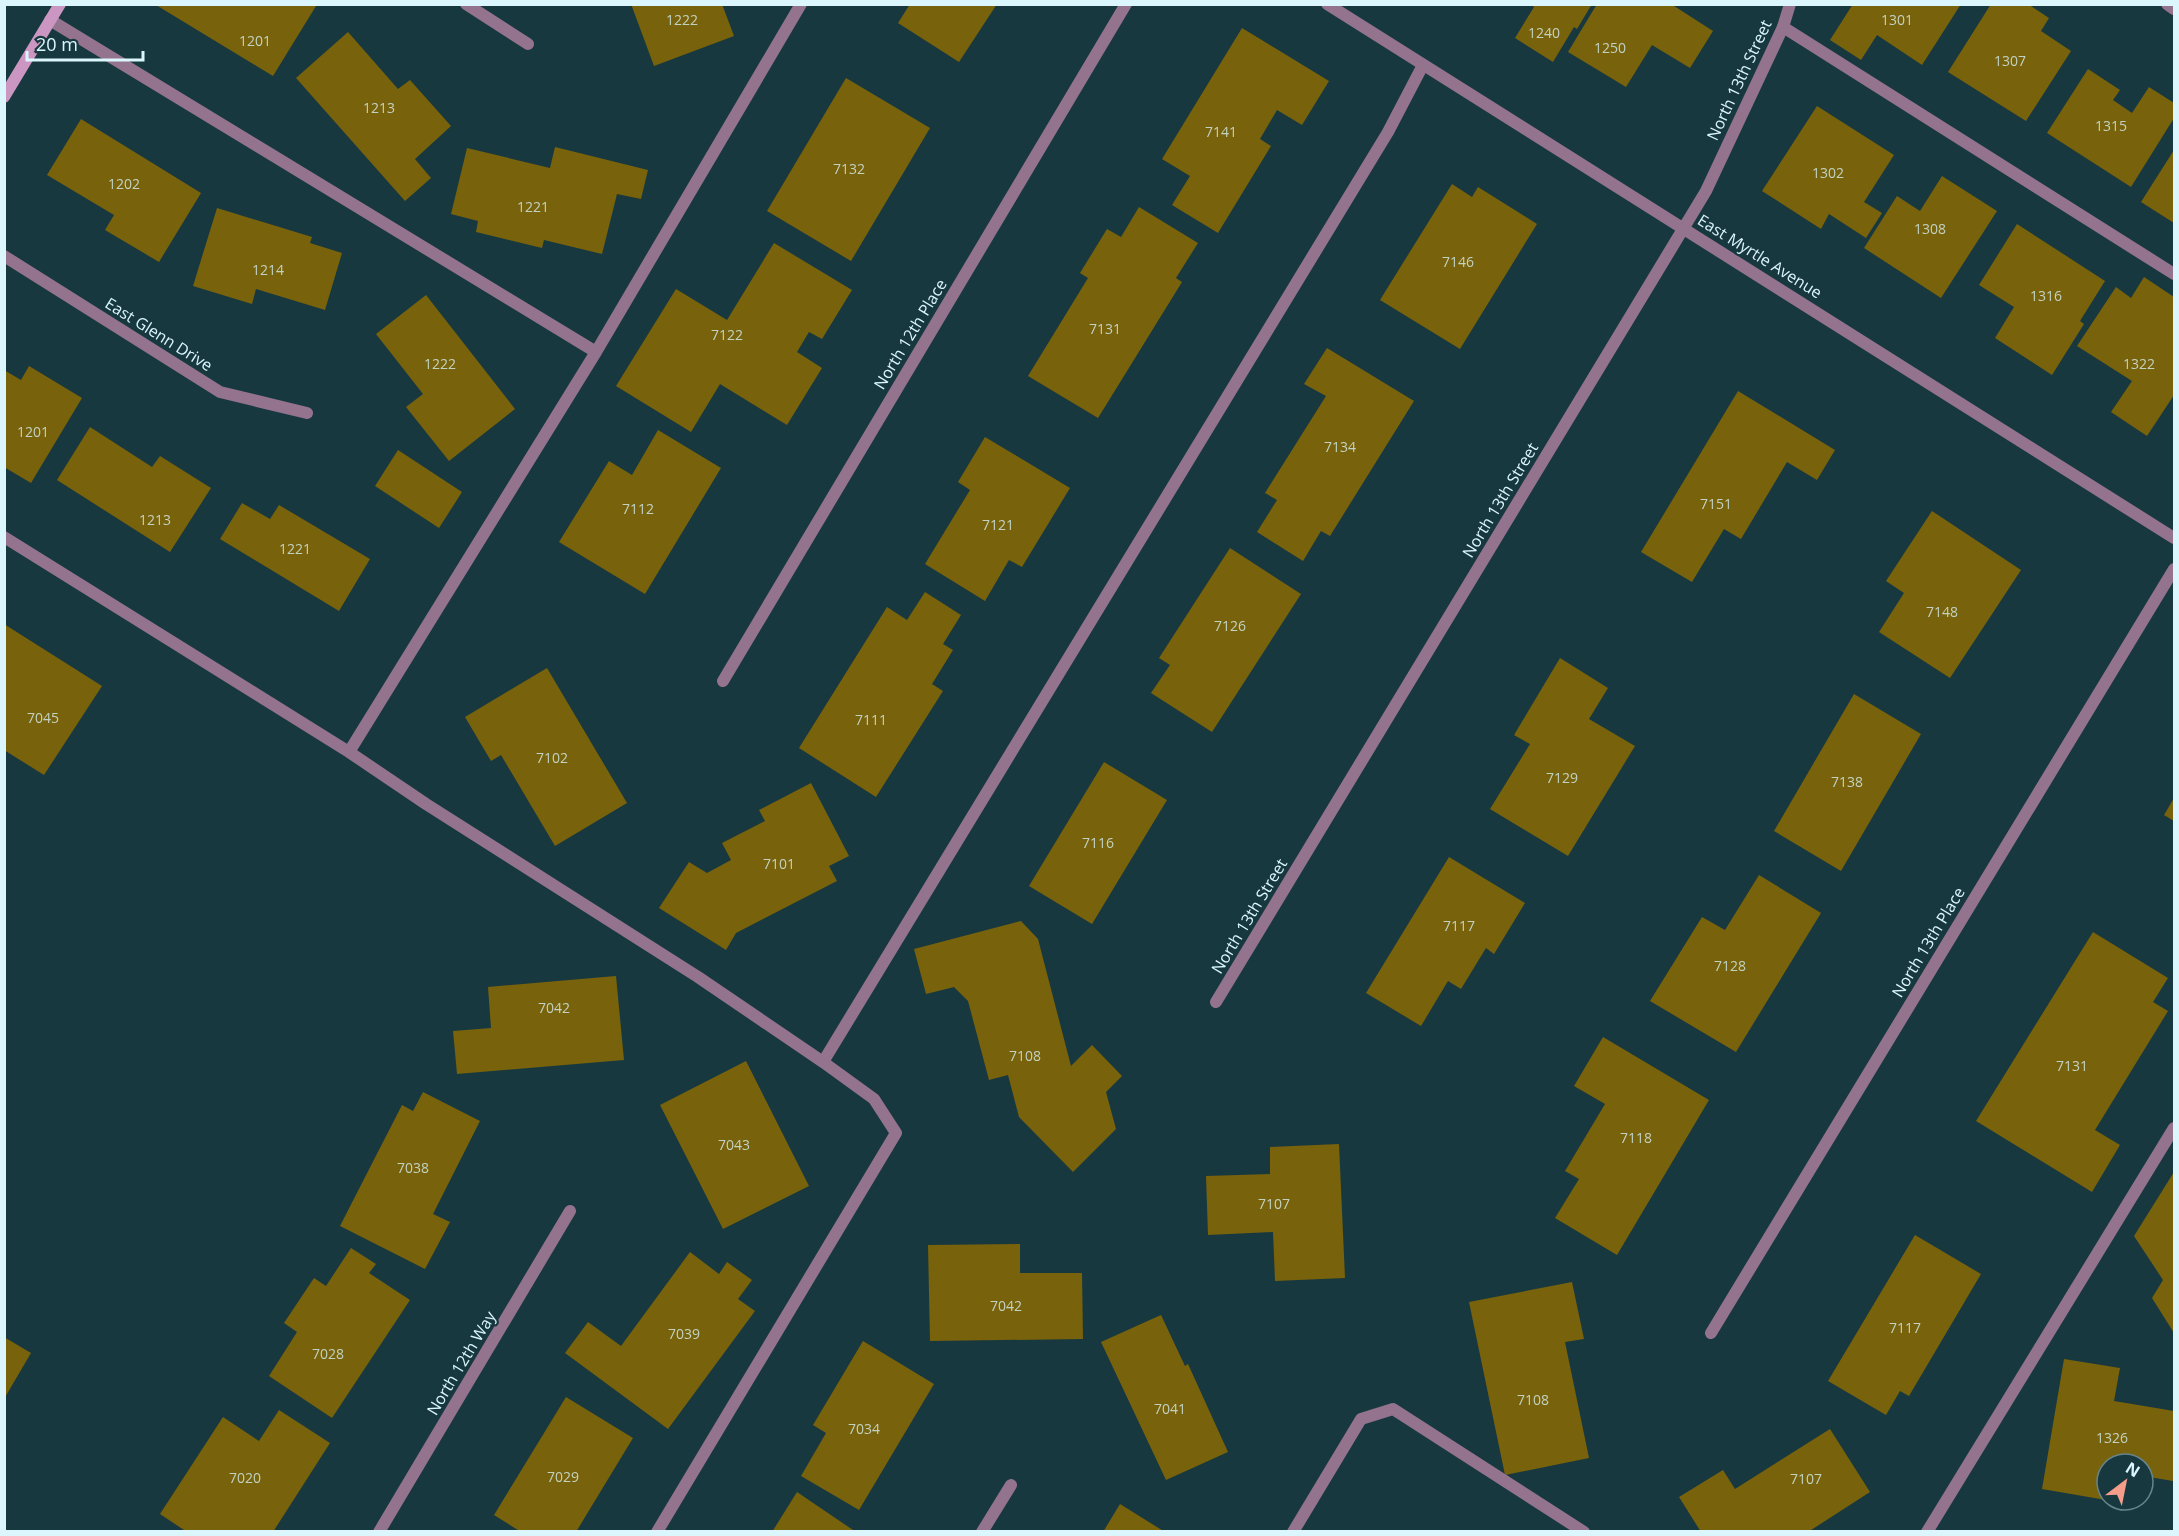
<svg xmlns="http://www.w3.org/2000/svg" width="2179" height="1536" viewBox="0 0 2179 1536" font-family="'Open Sans',sans-serif">
  <style>
    .building { fill: #78620b }
    .lines { fill: none; stroke-linecap: round; stroke-linejoin: round }
    .lane { stroke: #94738e; stroke-width: 12 }
    .street { stroke: #94738e; stroke-width: 12 }
    .secondary { stroke: #cb97c2; stroke-width: 12 }
    .labels { text-anchor: middle; stroke-width: 4.5; stroke-linejoin: round; paint-order: stroke }
    .number-label { font-size: 14px; fill: #c2d2c0 }
    .street-label { font-size: 16px; fill: #dbf7fd; stroke: #18383f }
  </style>
  <rect width="100%" height="100%" fill="#18383f"/>
  <path class="building" d="M 631,4 L 722,4 L 734,36 L 654,66 Z
    M 910,4 L 997,4 L 959,62 L 898,23 Z
    M 1530,4 L 1592,4 L 1577,29 L 1574,27 L 1553,62 L 1515,38 L 1534,7 Z
    M 1597,4 L 1671,4 L 1713,31 L 1690,68 L 1652,45 L 1626,87 L 1568,52 Z
    M 1853,4 L 1961,4 L 1922,65 L 1877,35 L 1861,60 L 1830,40 Z
    M 1991,4 L 2028,4 L 2049,18 L 2041,31 L 2071,51 L 2026,121 L 1948,72 Z
    M 156,5 L 313,5 L 316,6 L 273,76 Z
    M 1242,28 L 1329,81 L 1302,125 L 1277,110 L 1260,139 L 1271,146 L 1218,233 L 1172,205 L 1190,176 L 1162,159 Z
    M 348,32 L 398,89 L 410,80 L 451,126 L 415,159 L 431,178 L 405,201 L 296,78 Z
    M 2088,69 L 2120,90 L 2113,100 L 2132,113 L 2149,87 L 2174,103 L 2174,118 L 2131,187 L 2047,133 Z
    M 846,78 L 930,128 L 851,261 L 767,211 Z
    M 1817,106 L 1894,155 L 1864,202 L 1882,213 L 1866,238 L 1829,214 L 1821,229 L 1762,191 Z
    M 81,119 L 201,193 L 159,262 L 105,230 L 114,215 L 47,175 Z
    M 555,147 L 648,170 L 641,199 L 617,194 L 602,254 L 544,240 L 542,248 L 476,232 L 478,221 L 451,214 L 467,148 L 550,168 Z
    M 2174,150 L 2174,223 L 2141,202 Z
    M 1942,176 L 1997,211 L 1941,298 L 1864,248 L 1897,196 L 1920,211 Z
    M 1452,184 L 1472,197 L 1478,187 L 1537,224 L 1460,349 L 1380,300 Z
    M 1139,207 L 1198,243 L 1176,278 L 1182,282 L 1098,418 L 1028,376 L 1088,278 L 1080,273 L 1107,229 L 1121,237 Z
    M 217,208 L 312,237 L 310,243 L 342,253 L 325,310 L 256,289 L 252,304 L 193,286 Z
    M 2017,224 L 2105,281 L 2080,321 L 2084,324 L 2052,375 L 1995,338 L 2014,307 L 1979,285 Z
    M 774,243 L 852,290 L 822,339 L 809,332 L 797,352 L 822,368 L 787,425 L 720,384 L 691,432 L 616,386 L 676,289 L 727,320 Z
    M 2144,277 L 2174,297 L 2174,395 L 2147,436 L 2111,412 L 2132,381 L 2077,346 L 2116,287 L 2131,298 Z
    M 426,295 L 515,409 L 449,461 L 406,407 L 423,394 L 376,334 Z
    M 1327,348 L 1414,401 L 1330,536 L 1321,531 L 1303,561 L 1257,532 L 1277,500 L 1265,493 L 1326,396 L 1304,384 Z
    M 29,366 L 82,398 L 31,483 L 4,467 L 4,370 L 21,380 Z
    M 1738,391 L 1835,450 L 1817,480 L 1787,462 L 1741,539 L 1724,529 L 1692,582 L 1641,552 Z
    M 90,427 L 152,467 L 160,456 L 211,488 L 170,552 L 57,480 Z
    M 658,430 L 721,468 L 645,594 L 559,542 L 609,461 L 632,475 Z
    M 985,437 L 1070,488 L 1022,567 L 1009,560 L 985,601 L 925,564 L 970,490 L 958,482 Z
    M 398,450 L 462,492 L 439,528 L 375,486 Z
    M 242,503 L 270,519 L 279,505 L 370,559 L 339,611 L 220,539 Z
    M 1932,511 L 2021,570 L 1950,678 L 1879,632 L 1904,593 L 1886,581 Z
    M 1230,548 L 1301,594 L 1212,732 L 1151,693 L 1170,665 L 1159,658 Z
    M 925,592 L 961,615 L 943,644 L 953,650 L 932,684 L 943,691 L 876,797 L 799,748 L 887,607 L 907,620 Z
    M 4,624 L 102,686 L 44,775 L 4,750 Z
    M 1560,658 L 1608,688 L 1589,719 L 1635,746 L 1568,856 L 1490,809 L 1530,744 L 1514,735 Z
    M 547,668 L 627,803 L 555,846 L 501,755 L 491,761 L 465,717 Z
    M 1854,694 L 1921,734 L 1841,871 L 1774,831 Z
    M 1104,762 L 1167,800 L 1092,924 L 1029,886 Z
    M 811,783 L 849,856 L 829,866 L 837,881 L 736,933 L 726,950 L 659,908 L 689,862 L 707,873 L 731,860 L 722,843 L 765,821 L 759,810 Z
    M 2174,798 L 2174,821 L 2164,815 Z
    M 1449,857 L 1525,903 L 1494,954 L 1486,948 L 1461,989 L 1448,981 L 1421,1026 L 1366,993 Z
    M 1759,875 L 1821,913 L 1736,1052 L 1650,1001 L 1702,917 L 1725,930 Z
    M 1021,921 L 1038,939 L 1071,1066 L 1092,1045 L 1122,1076 L 1106,1092 L 1116,1129 L 1073,1172 L 1019,1117 L 1008,1075 L 989,1080 L 968,1001 L 954,987 L 926,994 L 914,949 Z
    M 2093,932 L 2168,978 L 2153,1002 L 2168,1011 L 2095,1130 L 2120,1145 L 2092,1192 L 1976,1121 Z
    M 616,976 L 624,1060 L 457,1074 L 453,1031 L 491,1028 L 488,987 Z
    M 1603,1037 L 1709,1100 L 1617,1255 L 1555,1218 L 1579,1179 L 1565,1171 L 1605,1104 L 1574,1086 Z
    M 746,1061 L 809,1186 L 723,1229 L 660,1105 Z
    M 423,1092 L 480,1121 L 433,1214 L 450,1222 L 425,1269 L 340,1226 L 402,1105 L 413,1111 Z
    M 1339,1144 L 1345,1278 L 1275,1281 L 1273,1232 L 1208,1235 L 1206,1176 L 1270,1174 L 1270,1147 Z
    M 2174,1172 L 2174,1333 L 2152,1298 L 2163,1280 L 2134,1236 Z
    M 1915,1235 L 1981,1274 L 1909,1396 L 1900,1391 L 1886,1415 L 1828,1381 Z
    M 1020,1244 L 1020,1273 L 1082,1273 L 1083,1339 L 930,1341 L 928,1245 Z
    M 351,1248 L 376,1264 L 369,1273 L 410,1300 L 332,1418 L 269,1376 L 297,1332 L 284,1323 L 314,1278 L 326,1286 Z
    M 690,1252 L 719,1274 L 727,1262 L 752,1280 L 738,1299 L 755,1311 L 668,1429 L 565,1353 L 588,1322 L 621,1346 Z
    M 1572,1282 L 1584,1339 L 1565,1342 L 1589,1458 L 1505,1475 L 1469,1302 Z
    M 1161,1315 L 1185,1366 L 1188,1364 L 1228,1452 L 1166,1480 L 1101,1342 Z
    M 4,1337 L 31,1353 L 4,1399 Z
    M 863,1341 L 934,1384 L 859,1510 L 801,1476 L 826,1433 L 813,1425 Z
    M 2064,1359 L 2120,1368 L 2114,1401 L 2174,1411 L 2173,1481 L 2143,1476 L 2143,1464 L 2107,1464 L 2106,1500 L 2042,1489 Z
    M 566,1397 L 633,1438 L 576,1532 L 521,1532 L 494,1515 Z
    M 279,1410 L 330,1443 L 273,1532 L 187,1532 L 160,1514 L 223,1417 L 259,1441 Z
    M 1830,1429 L 1870,1492 L 1808,1532 L 1701,1532 L 1679,1497 L 1723,1470 L 1735,1489 Z
    M 797,1492 L 853,1530 L 852,1532 L 772,1532 Z
    M 1120,1504 L 1165,1532 L 1103,1532 Z"/>
  <g class="lines">
    <path class="lane" d="M 50,20 L 596,352 L 801,4
      M 1783,27 L 2174,274
      M 596,352 L 349,752 L 426,804 L 698,977 L 823,1062 L 874,1099 L 896,1133 L 657,1532
      M 4,537 L 349,752
      M 823,1062 L 1388,132 L 1423,65
      M 1293,1532 L 1361,1419 L 1393,1409 L 1584,1532
      M 1927,1532 L 2174,1128"/>
    <path class="street" d="M 466,4 L 528,44
      M 1327,4 L 2174,538
      M 2167,4 L 2174,9
      M 4,256 L 220,392 L 307,413
      M 723,681 L 1126,4
      M 1216,1002 L 1706,191 L 1783,27 L 1790,4
      M 1711,1333 L 2174,569
      M 379,1532 L 570,1211
      M 982,1532 L 1011,1485"/>
    <path class="secondary" d="M 4,97 L 60,4"/>
  </g>
  <g class="labels">
    <g class="number-label">
      <text x="682" y="25">1222</text>
      <text x="1897" y="25">1301</text>
      <text x="1544" y="38">1240</text>
      <text x="255" y="46">1201</text>
      <text x="1610" y="53">1250</text>
      <text x="2010" y="66">1307</text>
      <text x="379" y="113">1213</text>
      <text x="2111" y="131">1315</text>
      <text x="1221" y="137">7141</text>
      <text x="849" y="174">7132</text>
      <text x="1828" y="178">1302</text>
      <text x="124" y="189">1202</text>
      <text x="533" y="212">1221</text>
      <text x="1930" y="234">1308</text>
      <text x="1458" y="267">7146</text>
      <text x="268" y="275">1214</text>
      <text x="2046" y="301">1316</text>
      <text x="1105" y="334">7131</text>
      <text x="727" y="340">7122</text>
      <text x="440" y="369">1222</text>
      <text x="2139" y="369">1322</text>
      <text x="33" y="437">1201</text>
      <text x="1340" y="452">7134</text>
      <text x="1716" y="509">7151</text>
      <text x="638" y="514">7112</text>
      <text x="155" y="525">1213</text>
      <text x="998" y="530">7121</text>
      <text x="295" y="554">1221</text>
      <text x="1942" y="617">7148</text>
      <text x="1230" y="631">7126</text>
      <text x="43" y="723">7045</text>
      <text x="871" y="725">7111</text>
      <text x="552" y="763">7102</text>
      <text x="1562" y="783">7129</text>
      <text x="1847" y="787">7138</text>
      <text x="1098" y="848">7116</text>
      <text x="779" y="869">7101</text>
      <text x="1459" y="931">7117</text>
      <text x="1730" y="971">7128</text>
      <text x="554" y="1013">7042</text>
      <text x="1025" y="1061">7108</text>
      <text x="2072" y="1071">7131</text>
      <text x="1636" y="1143">7118</text>
      <text x="734" y="1150">7043</text>
      <text x="413" y="1173">7038</text>
      <text x="1274" y="1209">7107</text>
      <text x="1006" y="1311">7042</text>
      <text x="1905" y="1333">7117</text>
      <text x="684" y="1339">7039</text>
      <text x="328" y="1359">7028</text>
      <text x="1533" y="1405">7108</text>
      <text x="1170" y="1414">7041</text>
      <text x="864" y="1434">7034</text>
      <text x="2112" y="1443">1326</text>
      <text x="563" y="1482">7029</text>
      <text x="245" y="1483">7020</text>
      <text x="1806" y="1484">7107</text>
    </g>
    <g class="street-label">
      <text transform="translate(1739 80) rotate(-65)" y="6">North 13th Street</text>
      <text transform="translate(1760 256) rotate(32)" y="6">East Myrtle Avenue</text>
      <text transform="translate(159 334) rotate(32)" y="6">East Glenn Drive</text>
      <text transform="translate(910 334) rotate(-59)" y="6">North 12th Place</text>
      <text transform="translate(1500 500) rotate(-59)" y="6">North 13th Street</text>
      <text transform="translate(1249 916) rotate(-59)" y="6">North 13th Street</text>
      <text transform="translate(1928 942) rotate(-59)" y="6">North 13th Place</text>
      <text transform="translate(461 1363) rotate(-59)" y="6">North 12th Way</text>
    </g>
  </g>
  <rect width="2179" height="1536" fill="none" stroke="#dbf7fd" stroke-width="12"/>
  <g transform="translate(2125 1482) rotate(32)"><circle r="28" fill="#18383f" stroke="#66848b" stroke-width="1.5"/>
  <path d="M0-4.5L10 22L0 15L-10 22Z" fill="#f49d8b"/>
  <text y="-9" font-size="16" font-weight="bold" text-anchor="middle" fill="#dbf7fd">N</text>
  </g>
  <path d="M27 51v9h116v-9" fill="none" stroke="#dbf7fd" stroke-width="3"/>
  <text x="36" y="51" font-size="18" fill="#dbf7fd" stroke="#18383f" stroke-width="4.5" paint-order="stroke">20 m</text>
</svg>
